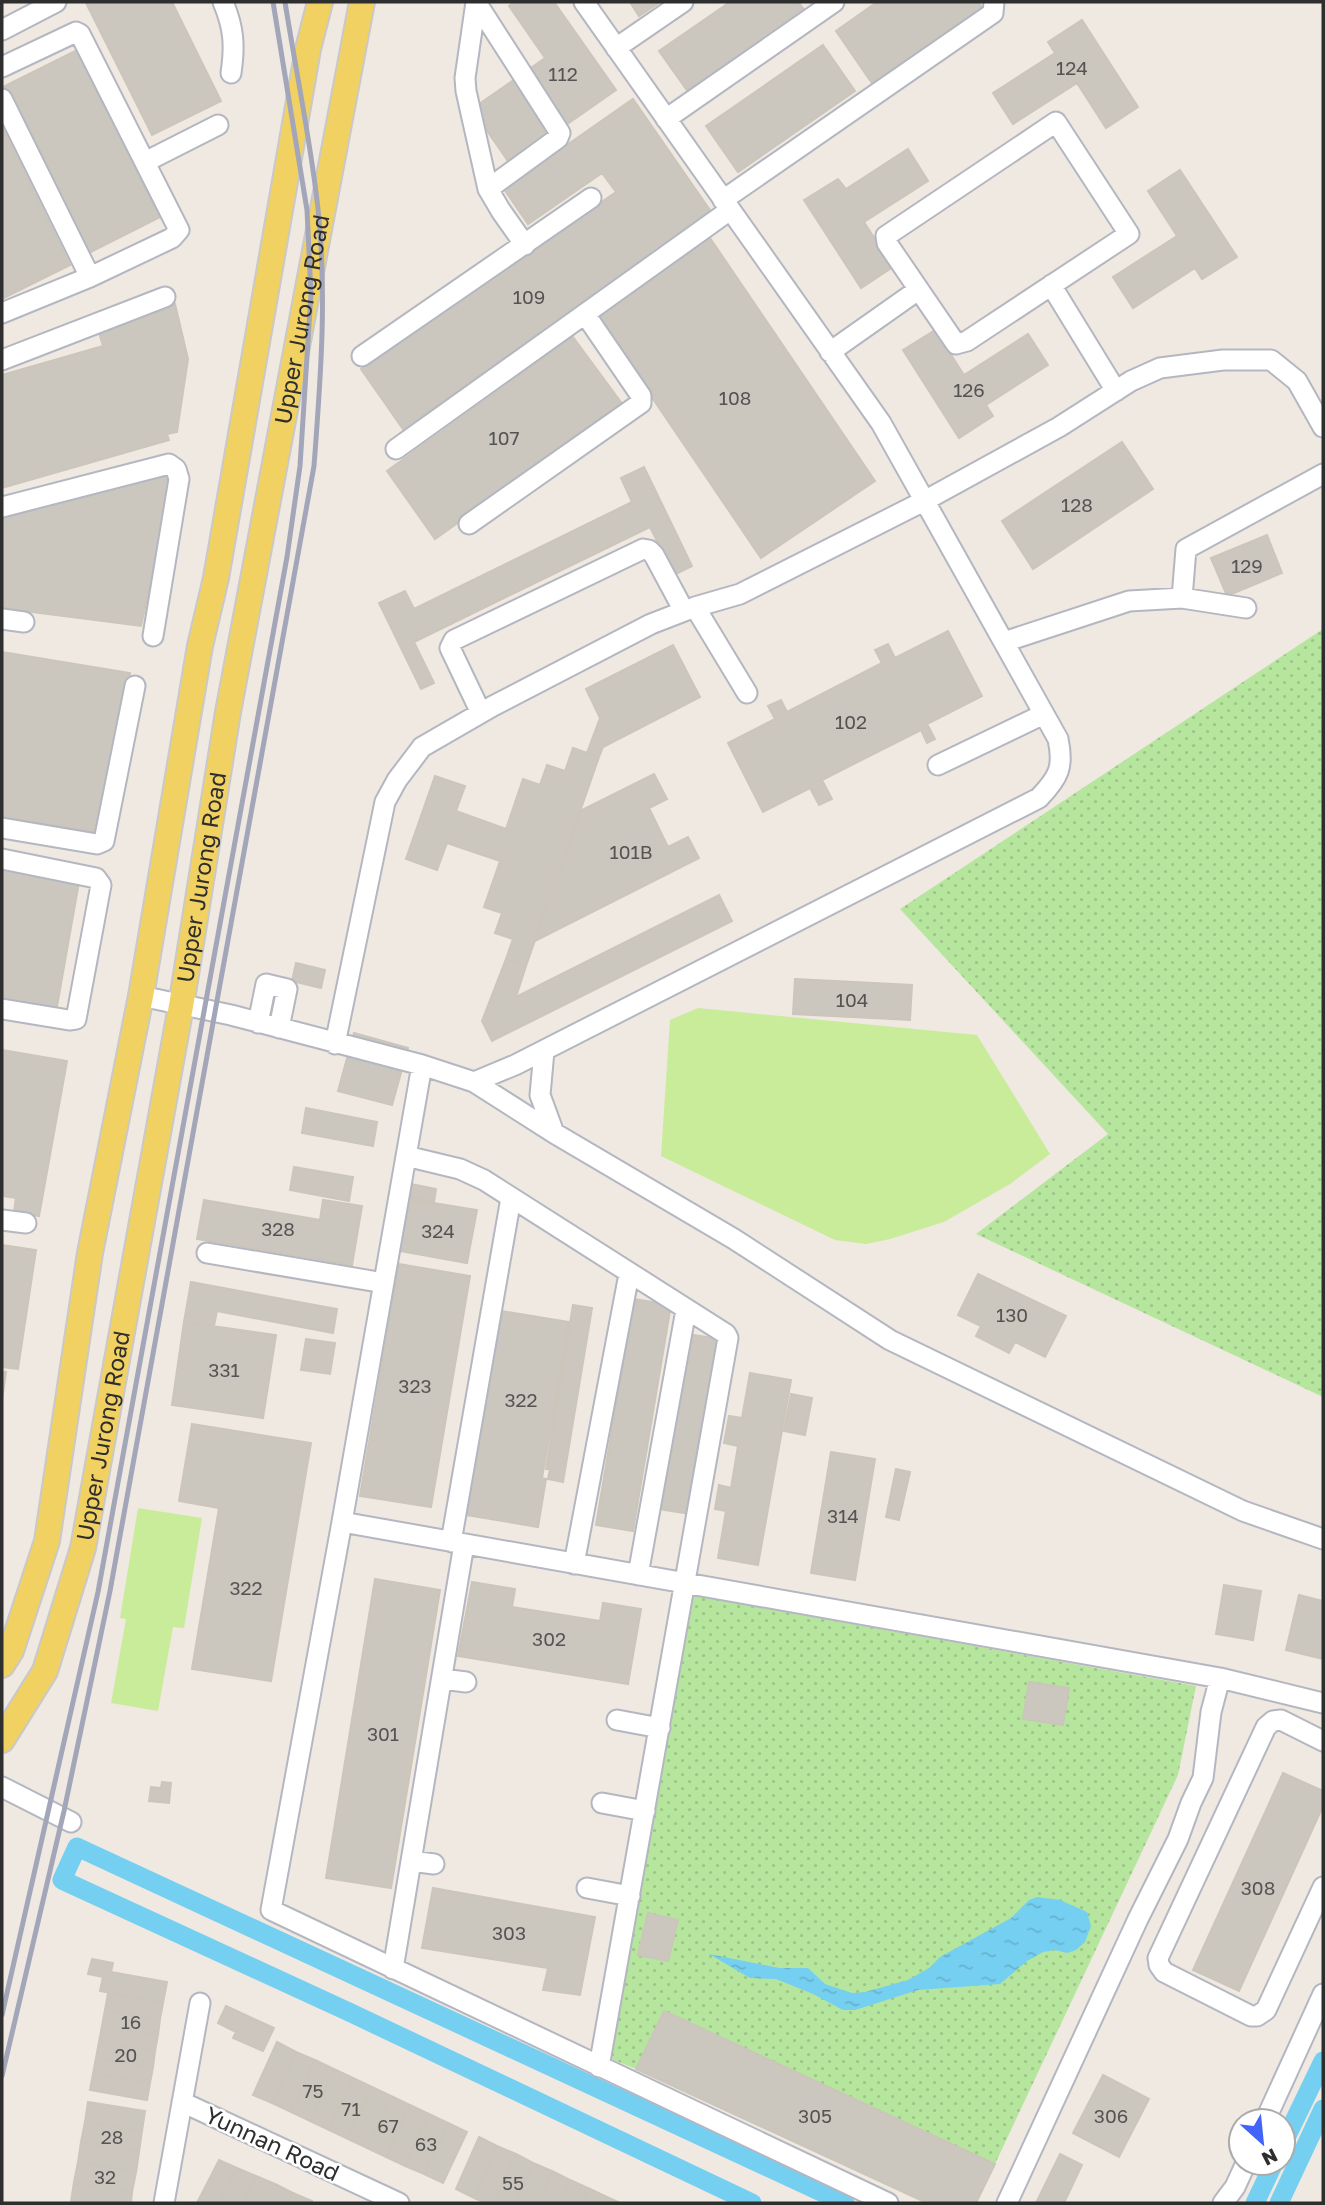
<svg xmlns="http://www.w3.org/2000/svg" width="1325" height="2205" viewBox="0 0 1325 2205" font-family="'Golos Text',sans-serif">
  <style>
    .grass { fill: url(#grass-dots) }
    .pitch { fill: #c9ec9a }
    .water { fill: url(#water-ripples) }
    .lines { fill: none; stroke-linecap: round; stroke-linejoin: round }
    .canal { stroke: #75cff0; stroke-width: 19 }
    .building { fill: #cbc7bf; stroke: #cbc5ba; stroke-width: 2 }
    .minor-casing { stroke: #b4b7c1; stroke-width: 23 }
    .major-casing { stroke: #c9c9c9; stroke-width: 28 }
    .minor { stroke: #fff; stroke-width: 19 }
    .major { stroke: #f2d163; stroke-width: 24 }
    .rail { stroke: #a3a6b8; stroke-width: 5 }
    .labels { text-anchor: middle; stroke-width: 5; stroke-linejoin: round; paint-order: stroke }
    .number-label { font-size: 19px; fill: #555452 }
    .street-label { font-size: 23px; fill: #2e2e2e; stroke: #fff }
  </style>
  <defs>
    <pattern id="grass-dots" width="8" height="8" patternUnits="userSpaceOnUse" patternTransform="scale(1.75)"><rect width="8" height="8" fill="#b6e59e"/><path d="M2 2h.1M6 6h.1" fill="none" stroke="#9dc588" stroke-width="1.8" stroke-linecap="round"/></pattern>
    <pattern id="water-ripples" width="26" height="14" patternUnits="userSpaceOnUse" patternTransform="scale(1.75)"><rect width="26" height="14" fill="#75cff0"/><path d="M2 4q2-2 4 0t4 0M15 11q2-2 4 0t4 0" fill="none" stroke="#66b2ce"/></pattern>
  </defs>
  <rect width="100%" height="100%" fill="#efe9e1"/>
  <path class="grass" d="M 1323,629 L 1323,1397 L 976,1234 L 1108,1134 L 900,909 Z
    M 692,1595 L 1196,1686 L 1178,1775 L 995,2164 L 664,2011 L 636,2069 L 609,2058 Z"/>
  <path class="pitch" d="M 698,1008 L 977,1035 L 1050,1154 L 1010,1184 L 944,1222 L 890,1239 L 866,1244 L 835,1240 L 661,1156 L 670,1020 Z
    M 138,1508 L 202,1518 L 184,1628 L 173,1627 L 158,1711 L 111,1703 L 126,1619 L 120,1618 Z"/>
  <path class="water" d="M 1037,1897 L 1060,1900 L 1087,1912 L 1091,1926 L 1085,1942 L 1076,1950 L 1067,1953 L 1055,1950 L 1043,1952 L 1027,1961 L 1000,1984 L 918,1990 L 855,2010 L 843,2010 L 813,1994 L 776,1979 L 750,1978 L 709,1954 L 779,1968 L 808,1968 L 825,1984 L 852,1993 L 865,1992 L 908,1980 L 929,1968 L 940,1957 L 1011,1918 L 1029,1900 Z"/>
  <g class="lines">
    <path class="canal" d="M 1283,2144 L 1323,2061
      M 752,2203 L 349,2012 L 62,1880 L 77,1847 L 845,2203
      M 1255,2203 L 1274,2163
      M 1279,2203 L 1323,2109"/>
  </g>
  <path class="building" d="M 90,2 L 172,2 L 221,101 L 152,135 L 86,3 Z
    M 514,2 L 554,2 L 616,90 L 510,164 L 472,109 L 545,58 L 509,6 Z
    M 630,2 L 660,2 L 639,16 Z
    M 730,2 L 798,2 L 806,12 L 689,93 L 659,51 Z
    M 877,2 L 978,2 L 984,10 L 874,86 L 836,31 Z
    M 1082,20 L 1138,107 L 1106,128 L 1077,83 L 1013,124 L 993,93 L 1055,53 L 1048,42 Z
    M 823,45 L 855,91 L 738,172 L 706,126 Z
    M 81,48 L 164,215 L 87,254 L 3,87 Z
    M 633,99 L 712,213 L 403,429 L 361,369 L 616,192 L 602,173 L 528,224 L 504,189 Z
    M 2,127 L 70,265 L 2,299 Z
    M 908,149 L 928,181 L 864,222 L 893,267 L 861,288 L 804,200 L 838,179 L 846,189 Z
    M 1180,170 L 1237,257 L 1202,279 L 1195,268 L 1133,308 L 1113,277 L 1177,236 L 1148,191 Z
    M 710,238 L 875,481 L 761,558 L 596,315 Z
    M 175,304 L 188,359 L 177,432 L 167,434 L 169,440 L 2,488 L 2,375 L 103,346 L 97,326 Z
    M 935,330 L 964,375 L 1028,334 L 1048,365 L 986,405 L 993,416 L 959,438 L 903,350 Z
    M 573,337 L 623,405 L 435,539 L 387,471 Z
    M 1122,442 L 1153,489 L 1033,569 L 1002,521 Z
    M 644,467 L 692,566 L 674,575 L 650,527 L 414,642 L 434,683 L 421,689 L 379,603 L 405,591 L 414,609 L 632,502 L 621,478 Z
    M 159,471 L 173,480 L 141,626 L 2,608 L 2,514 Z
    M 1267,535 L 1282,573 L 1227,596 L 1211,558 Z
    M 948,631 L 982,696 L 927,724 L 935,739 L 927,743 L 921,730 L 822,780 L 832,799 L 819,805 L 810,788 L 763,812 L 728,743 L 775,719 L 768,706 L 781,700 L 787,712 L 882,663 L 875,650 L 888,644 L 895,658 Z
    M 673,645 L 700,697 L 603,747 L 599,757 L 587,753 L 600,718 L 586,689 Z
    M 2,652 L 130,673 L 104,833 L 2,817 Z
    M 573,748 L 599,757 L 526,966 L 506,959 L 513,939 L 495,933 L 502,913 L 484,907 L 500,861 L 447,843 L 437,870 L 406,859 L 435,776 L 465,786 L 456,811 L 506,829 L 523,779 L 540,785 L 547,765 L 565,771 Z
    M 654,774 L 667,799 L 649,808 L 668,847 L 688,837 L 699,858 L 535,941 L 580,811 Z
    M 2,869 L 79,882 L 56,1012 L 2,1003 Z
    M 719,895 L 732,921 L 492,1041 L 482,1021 L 506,959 L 526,966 L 516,997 Z
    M 296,963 L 325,970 L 321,988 L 292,981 Z
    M 795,979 L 912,985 L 910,1020 L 793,1014 Z
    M 354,1033 L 408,1048 L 392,1105 L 338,1091 Z
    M 2,1050 L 67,1061 L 39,1216 L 14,1212 L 16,1198 L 2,1196 Z
    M 306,1108 L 377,1122 L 373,1146 L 302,1133 Z
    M 294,1167 L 353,1177 L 349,1201 L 290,1190 Z
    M 406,1183 L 436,1189 L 434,1202 L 404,1196 Z
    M 409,1199 L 477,1210 L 467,1263 L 400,1251 Z
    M 204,1200 L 320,1220 L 323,1200 L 362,1206 L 352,1265 L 197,1239 Z
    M 2,1245 L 36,1250 L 18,1369 L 2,1367 Z
    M 399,1264 L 470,1276 L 431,1507 L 360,1496 Z
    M 978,1274 L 1066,1316 L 1045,1357 L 1015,1342 L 1009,1353 L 976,1336 L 981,1326 L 958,1315 Z
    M 191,1282 L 337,1309 L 333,1333 L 217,1311 L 214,1326 L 184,1322 Z
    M 634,1299 L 671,1305 L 633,1531 L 596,1525 Z
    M 573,1305 L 592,1308 L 563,1482 L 548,1479 L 550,1469 L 546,1469 Z
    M 501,1311 L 569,1322 L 542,1478 L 546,1479 L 538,1527 L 466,1515 Z
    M 184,1322 L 276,1335 L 263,1418 L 172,1405 Z
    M 687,1334 L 720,1339 L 691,1514 L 658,1509 Z
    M 306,1339 L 335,1343 L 330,1374 L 301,1370 Z
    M 2,1371 L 6,1372 L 2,1400 Z
    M 750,1373 L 791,1380 L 758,1565 L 718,1558 L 726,1511 L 715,1509 L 719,1485 L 731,1488 L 738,1446 L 724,1443 L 729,1416 L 742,1418 Z
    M 791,1394 L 812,1398 L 805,1435 L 784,1431 Z
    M 192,1424 L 311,1443 L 271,1681 L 192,1669 L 219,1508 L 179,1501 Z
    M 831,1452 L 875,1459 L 855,1580 L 811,1573 Z
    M 896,1469 L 910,1472 L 899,1520 L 886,1517 Z
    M 375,1579 L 440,1590 L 391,1888 L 326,1878 Z
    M 472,1582 L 515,1589 L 512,1607 L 600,1621 L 603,1603 L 641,1609 L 628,1684 L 458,1656 Z
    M 1224,1585 L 1261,1591 L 1253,1640 L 1216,1634 Z
    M 1299,1595 L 1323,1601 L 1323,1659 L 1286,1650 Z
    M 1029,1682 L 1069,1688 L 1063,1725 L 1023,1719 Z
    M 1283,1773 L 1323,1791 L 1323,1806 L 1239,1991 L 1193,1970 Z
    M 162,1782 L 171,1783 L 169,1803 L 149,1801 L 151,1787 L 161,1788 Z
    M 433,1888 L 595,1917 L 580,1995 L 543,1990 L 548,1968 L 422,1948 Z
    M 648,1913 L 678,1920 L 668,1961 L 638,1955 Z
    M 92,1959 L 113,1963 L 111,1972 L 167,1982 L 163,2003 L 100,1991 L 103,1977 L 88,1974 Z
    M 108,1993 L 163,2003 L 160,2019 L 105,2010 Z
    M 226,2006 L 274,2028 L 263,2051 L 233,2038 L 236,2032 L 218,2023 Z
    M 105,2010 L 160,2019 L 158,2035 L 102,2026 Z
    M 664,2011 L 995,2164 L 976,2203 L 927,2203 L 636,2069 Z
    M 102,2026 L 158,2035 L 155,2051 L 99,2042 Z
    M 99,2042 L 155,2051 L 153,2067 L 96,2058 Z
    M 277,2042 L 296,2052 L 272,2103 L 253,2095 Z
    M 296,2052 L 315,2060 L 291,2112 L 272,2103 Z
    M 96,2058 L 153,2067 L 150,2083 L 93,2074 Z
    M 315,2060 L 334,2069 L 310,2121 L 291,2112 Z
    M 334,2069 L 353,2078 L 329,2130 L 310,2121 Z
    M 93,2074 L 150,2083 L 147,2100 L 90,2090 Z
    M 1103,2075 L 1149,2099 L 1119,2157 L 1073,2133 Z
    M 353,2078 L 372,2087 L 348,2139 L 329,2130 Z
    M 372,2087 L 391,2096 L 367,2148 L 348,2139 Z
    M 391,2096 L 410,2105 L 386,2157 L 367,2148 Z
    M 88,2102 L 145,2111 L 142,2131 L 85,2122 Z
    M 410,2105 L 429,2114 L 405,2166 L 386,2157 Z
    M 429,2114 L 448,2123 L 424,2174 L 405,2166 Z
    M 85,2122 L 142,2131 L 139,2152 L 81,2142 Z
    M 448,2123 L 467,2132 L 443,2183 L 424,2174 Z
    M 479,2137 L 497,2146 L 474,2198 L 456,2189 Z
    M 81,2142 L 139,2152 L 136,2172 L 78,2162 Z
    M 497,2146 L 516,2154 L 493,2203 L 486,2203 L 474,2198 Z
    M 516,2154 L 533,2163 L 515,2203 L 493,2203 Z
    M 1060,2154 L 1082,2165 L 1064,2203 L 1036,2203 Z
    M 219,2160 L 237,2168 L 220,2203 L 197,2203 Z
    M 78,2162 L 136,2172 L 132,2192 L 74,2182 Z
    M 533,2163 L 552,2171 L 538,2203 L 515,2203 Z
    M 237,2168 L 256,2176 L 243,2203 L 220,2203 Z
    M 552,2171 L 570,2180 L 560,2203 L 538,2203 Z
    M 256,2176 L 275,2184 L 265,2203 L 243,2203 Z
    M 570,2180 L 588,2188 L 582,2203 L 560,2203 Z
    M 74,2182 L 132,2192 L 131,2203 L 71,2202 Z
    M 275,2184 L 293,2193 L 288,2203 L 265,2203 Z
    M 588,2188 L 607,2197 L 604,2203 L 582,2203 Z
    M 293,2193 L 312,2201 L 311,2203 L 288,2203 Z
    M 607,2197 L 620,2203 L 604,2203 Z"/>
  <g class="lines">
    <defs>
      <path id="minor" d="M 223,2 C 234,28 235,46 231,73
        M 476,2 L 465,78 L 466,91 L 488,189 L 501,211 L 525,245
        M 476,2 L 560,133 L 558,138 L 488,189
        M 2,30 L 56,2
        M 616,48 L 683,2
        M 2,67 L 76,32 L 80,34 L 179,230 L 172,238 L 90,277 L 2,313
        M 2,99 L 90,277
        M 666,119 L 834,2
        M 1056,122 L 1129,234 L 967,341 L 956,344 L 887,243 L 886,236 Z
        M 145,162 L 218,125
        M 723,200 L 993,13 L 994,2
        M 1051,285 L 1116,391
        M 830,352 L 918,290
        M 362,356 L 591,198
        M 2,360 L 165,297
        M 396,449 L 730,210
        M 2,507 L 169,464 L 176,469 L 179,479 L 153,636
        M 469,524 L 641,403 L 641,396 L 585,314
        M 1182,598 L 1186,549 L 1323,474
        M 695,607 L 747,693
        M 2,619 L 24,622
        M 1004,642 L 1129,601 L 1182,598 L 1246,608
        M 481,713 L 450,648 L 454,640 L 643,549 L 649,550 L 654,555 L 684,611
        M 938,765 L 1044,714
        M 2,828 L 97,844 L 104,841 L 135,686
        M 2,859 L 96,878 L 101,885 L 76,1019 L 69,1020 L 2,1009
        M 141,996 L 231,1015 L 422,1065 L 474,1082 L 554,1133 L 734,1239 L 890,1340 L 1243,1511 L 1323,1539
        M 258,1023 L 266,984 L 287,989 L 279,1028
        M 335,1044 L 385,802 L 397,780 L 422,747 L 493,706 L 651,624 L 695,607 L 740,594 L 926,500 L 1059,427 L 1131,381 L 1160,368 L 1223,360 L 1271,360 L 1297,381 L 1323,427
        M 544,1051 L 540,1095 L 554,1133
        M 422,1065 L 342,1522 L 271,1910 L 888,2203
        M 474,1082 L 515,1065 L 1039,798 C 1059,777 1064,767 1058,739 L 881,423 L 584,2
        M 406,1156 L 460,1169 L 484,1180 L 726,1334 L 728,1338 L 599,2067
        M 2,1220 L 26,1223
        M 207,1253 L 384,1283
        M 342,1522 L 1220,1678 L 1323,1703
        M 451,1542 L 511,1198
        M 574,1564 L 629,1274
        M 638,1575 L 686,1310
        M 442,1679 L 466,1682
        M 617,1720 L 660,1728
        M 1323,1741 L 1281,1720 L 1273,1721 L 1266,1727 L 1158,1958 L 1159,1965 L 1164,1972 L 1251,2016 L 1257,2016 L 1266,2010 L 1323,1887
        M 2,1787 L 71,1822
        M 602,1803 L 645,1811
        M 411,1861 L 434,1864
        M 587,1888 L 630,1896
        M 393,1969 L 464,1544
        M 182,2102 L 399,2203
        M 1265,2121 L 1323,1994
        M 164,2203 L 200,2003
        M 1007,2203 L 1138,1919 L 1178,1839 L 1191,1803 L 1203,1778 L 1211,1712 L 1220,1678
        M 1223,2203 L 1235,2187 L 1246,2163"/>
      <g id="major">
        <path d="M 2,1665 L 11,1651 L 47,1541 L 90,1253 L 141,996 L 200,646 L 216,578 L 308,49 L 320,2"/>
        <path id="s1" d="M 2,1740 L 45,1671 L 83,1548 L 181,1006 L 228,712 L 362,2"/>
      </g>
    </defs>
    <use href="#minor" class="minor-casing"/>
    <use href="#major" class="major-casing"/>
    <use href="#minor" class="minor"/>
    <use href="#major" class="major"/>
    <path class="rail" d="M 2,2015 L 98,1592 L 287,557 L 300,466 L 311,294 L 307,210 L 273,2
      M 2,2076 L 64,1811 L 110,1591 L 314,466 C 321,375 328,283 316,192 C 308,129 295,65 285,2"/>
  </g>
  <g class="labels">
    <g class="number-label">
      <text x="1072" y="75">124</text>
      <text x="563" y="81">112</text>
      <text x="529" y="304">109</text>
      <text x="969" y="397">126</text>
      <text x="735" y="405">108</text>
      <text x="504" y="445">107</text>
      <text x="1077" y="512">128</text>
      <text x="1247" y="573">129</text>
      <text x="851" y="729">102</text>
      <text x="631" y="859">101B</text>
      <text x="852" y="1007">104</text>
      <text x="278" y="1236">328</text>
      <text x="438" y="1238">324</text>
      <text x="1012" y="1322">130</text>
      <text x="224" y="1377">331</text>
      <text x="415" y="1393">323</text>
      <text x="521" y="1407">322</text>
      <text x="843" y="1523">314</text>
      <text x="246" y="1595">322</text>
      <text x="549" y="1646">302</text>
      <text x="383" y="1741">301</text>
      <text x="1258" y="1895">308</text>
      <text x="509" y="1940">303</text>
      <text x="131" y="2029">16</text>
      <text x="126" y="2062">20</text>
      <text x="313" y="2098">75</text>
      <text x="351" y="2116">71</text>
      <text x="815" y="2123">305</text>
      <text x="1111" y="2123">306</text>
      <text x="388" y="2133">67</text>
      <text x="112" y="2144">28</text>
      <text x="426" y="2151">63</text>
      <text x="105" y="2184">32</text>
      <text x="513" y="2190">55</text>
    </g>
    <g class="street-label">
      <text dy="8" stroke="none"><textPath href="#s1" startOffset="1458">Upper Jurong Road</textPath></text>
      <text dy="8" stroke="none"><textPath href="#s1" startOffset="891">Upper Jurong Road</textPath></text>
      <text dy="8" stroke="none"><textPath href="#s1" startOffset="324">Upper Jurong Road</textPath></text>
      <text transform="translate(272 2144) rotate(25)" y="8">Yunnan Road</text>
    </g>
  </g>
  <rect width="1325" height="2205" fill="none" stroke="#2e2e2e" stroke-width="7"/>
  <g transform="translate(1262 2142) rotate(153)"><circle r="33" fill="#ffffff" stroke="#ababab" stroke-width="2"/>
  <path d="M0-5L12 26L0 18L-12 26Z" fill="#4264fb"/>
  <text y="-10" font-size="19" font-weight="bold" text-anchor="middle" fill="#2e2e2e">N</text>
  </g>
</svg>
